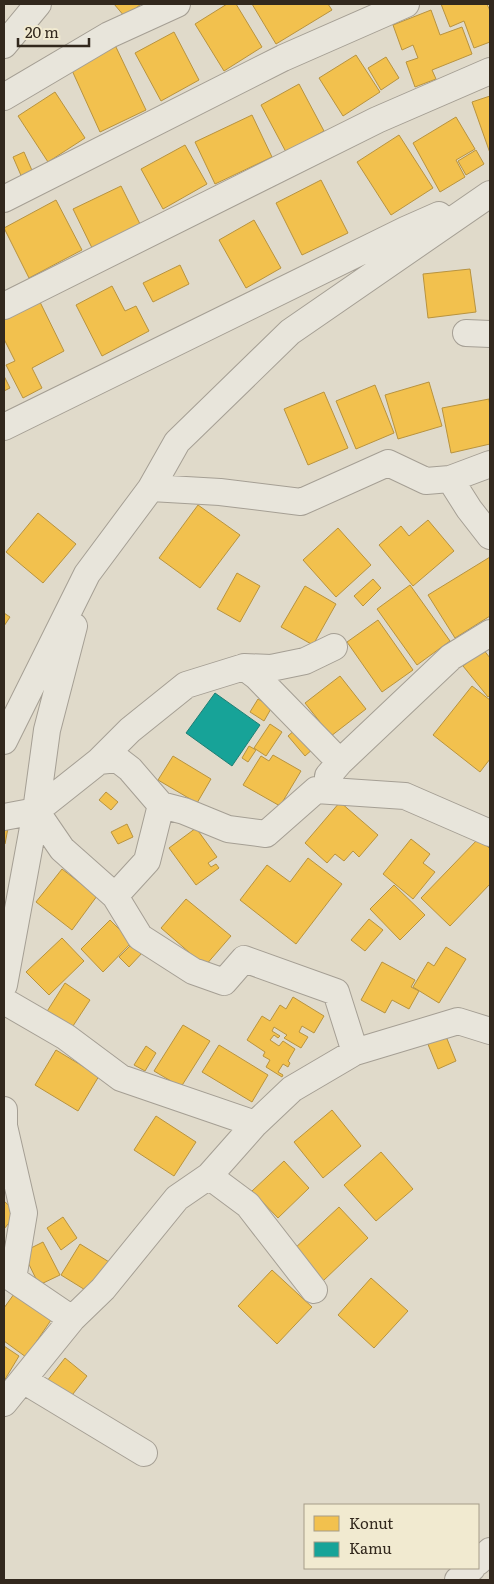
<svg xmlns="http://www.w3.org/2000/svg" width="494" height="1584" viewBox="0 0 494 1584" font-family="Literata,serif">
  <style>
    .homes { fill: #f2c14e; stroke: #b8933f }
    .public { fill: #17a398; stroke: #1f7e73 }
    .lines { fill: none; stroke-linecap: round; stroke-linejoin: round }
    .street-casing { stroke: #a59f94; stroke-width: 28 }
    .street { stroke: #e8e5db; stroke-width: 26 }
  </style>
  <rect width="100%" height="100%" fill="#e0daca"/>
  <path class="homes" d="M 114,4 L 141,4 L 125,17 Z
    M 227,4 L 236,4 L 262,47 L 224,71 L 195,24 Z
    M 252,4 L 328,4 L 332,10 L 276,44 Z
    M 441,4 L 487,4 L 490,11 L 490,42 L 474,48 L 464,21 L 450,27 Z
    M 431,10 L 440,35 L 462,27 L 472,54 L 432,70 L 436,79 L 415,87 L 406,62 L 418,58 L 413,45 L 402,50 L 393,25 Z
    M 174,32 L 199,80 L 161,101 L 135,53 Z
    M 115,45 L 146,110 L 100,132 L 70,66 Z
    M 356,55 L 380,92 L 343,116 L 319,78 Z
    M 386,57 L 399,78 L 381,90 L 368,68 Z
    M 299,84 L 324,131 L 286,152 L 261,105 Z
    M 55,92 L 85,138 L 48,162 L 18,116 Z
    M 490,96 L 490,153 L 472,102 Z
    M 252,115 L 272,157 L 215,184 L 195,142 Z
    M 456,117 L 475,149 L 456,160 L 465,177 L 440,192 L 413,143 Z
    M 399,135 L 433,188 L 391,215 L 357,162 Z
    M 185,145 L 207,184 L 163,209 L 141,169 Z
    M 476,150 L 484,164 L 466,175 L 458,161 Z
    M 24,152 L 34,175 L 23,180 L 13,157 Z
    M 321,180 L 348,233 L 302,255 L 276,203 Z
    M 121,186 L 141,226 L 93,250 L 73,209 Z
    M 56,200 L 82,250 L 29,278 L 4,228 Z
    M 254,220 L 281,268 L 246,288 L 219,240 Z
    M 180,265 L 189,284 L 153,302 L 143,283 Z
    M 470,269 L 476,312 L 428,318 L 423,274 Z
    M 112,286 L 125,311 L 136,306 L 149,331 L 102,356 L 76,305 Z
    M 38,298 L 64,351 L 32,368 L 42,388 L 23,398 L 6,365 L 15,361 L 4,339 L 4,316 Z
    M 4,376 L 10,388 L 4,391 Z
    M 429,382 L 442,426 L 398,439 L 385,395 Z
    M 375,385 L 394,433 L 356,449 L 336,401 Z
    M 324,392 L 348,448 L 308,465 L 284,409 Z
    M 489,399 L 490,407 L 490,444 L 451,453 L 442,408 Z
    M 198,505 L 240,535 L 200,588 L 159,558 Z
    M 38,513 L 76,544 L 43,583 L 6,552 Z
    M 428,520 L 454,551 L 413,586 L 379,545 L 401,526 L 409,536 Z
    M 338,528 L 371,565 L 336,597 L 303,560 Z
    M 490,557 L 490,616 L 455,638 L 428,595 Z
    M 237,573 L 260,586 L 240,622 L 217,609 Z
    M 373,579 L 381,588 L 363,606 L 354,596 Z
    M 410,585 L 450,641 L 417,665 L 377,609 Z
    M 305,586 L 336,604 L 313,645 L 281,627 Z
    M 4,613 L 10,617 L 4,626 Z
    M 378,620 L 413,670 L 382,692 L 347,642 Z
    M 483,649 L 490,658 L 490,695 L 488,697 L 463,666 Z
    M 340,676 L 366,709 L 331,736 L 305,703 Z
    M 472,686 L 490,700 L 490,759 L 480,772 L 433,735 Z
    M 258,699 L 272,707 L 264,721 L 250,712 Z
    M 270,724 L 282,732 L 266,756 L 254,748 Z
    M 297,728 L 314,748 L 305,756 L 288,736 Z
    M 249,746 L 256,750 L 248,762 L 242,758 Z
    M 273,755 L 301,771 L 280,806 L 243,785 L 261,756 L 269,761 Z
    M 173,756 L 211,779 L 197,803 L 158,780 Z
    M 106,792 L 118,802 L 111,810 L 99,800 Z
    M 340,802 L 378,835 L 359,857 L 353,851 L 344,861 L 335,854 L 327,863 L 305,843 Z
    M 127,824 L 133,837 L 118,844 L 111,832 Z
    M 8,828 L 5,844 L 4,844 L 4,829 Z
    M 196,828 L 217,857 L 208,863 L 211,867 L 216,864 L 219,868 L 196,885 L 169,848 Z
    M 479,838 L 490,849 L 490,884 L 450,926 L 421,898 Z
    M 411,839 L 430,854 L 423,863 L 435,872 L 413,899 L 383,874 Z
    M 308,858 L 342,884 L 296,944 L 240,900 L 267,865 L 290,882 Z
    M 62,869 L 97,896 L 72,930 L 36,902 Z
    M 394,885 L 425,915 L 400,940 L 370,909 Z
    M 186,899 L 231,936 L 205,966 L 161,928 Z
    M 369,919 L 383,930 L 365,951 L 351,940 Z
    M 110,920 L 132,942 L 103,972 L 81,949 Z
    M 62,938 L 84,961 L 49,995 L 26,972 Z
    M 134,942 L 143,952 L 129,967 L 119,957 Z
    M 446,947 L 466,959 L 439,1003 L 413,987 L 428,962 L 434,966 Z
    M 382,962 L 415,980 L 411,987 L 419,991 L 409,1009 L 392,1000 L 385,1013 L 361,1000 Z
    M 65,983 L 90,1000 L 71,1029 L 46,1013 Z
    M 293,997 L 324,1016 L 314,1033 L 302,1026 L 299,1032 L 308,1037 L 301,1048 L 284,1038 L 287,1035 L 274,1027 L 272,1031 L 280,1036 L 278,1038 L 274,1035 L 270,1040 L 279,1046 L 283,1041 L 295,1049 L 288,1061 L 290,1063 L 288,1067 L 283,1064 L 278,1072 L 283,1075 L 282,1077 L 266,1067 L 270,1060 L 263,1056 L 265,1052 L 247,1040 L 262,1016 L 270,1021 L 280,1005 L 286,1009 Z
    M 183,1025 L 210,1041 L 181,1087 L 154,1071 Z
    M 443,1029 L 456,1061 L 438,1069 L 425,1037 Z
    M 219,1045 L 268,1075 L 252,1102 L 202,1072 Z
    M 146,1046 L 156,1053 L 145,1071 L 134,1065 Z
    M 56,1050 L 99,1076 L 78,1111 L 35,1085 Z
    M 332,1110 L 361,1146 L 323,1178 L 294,1142 Z
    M 156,1116 L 196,1142 L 174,1176 L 134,1150 Z
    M 381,1152 L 413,1189 L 376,1221 L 344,1185 Z
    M 284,1161 L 309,1188 L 278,1218 L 252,1191 Z
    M 4,1201 L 17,1213 L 4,1229 Z
    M 339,1207 L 368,1238 L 323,1281 L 293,1250 Z
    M 63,1217 L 77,1238 L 61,1250 L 47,1228 Z
    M 43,1242 L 60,1275 L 39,1285 L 23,1252 Z
    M 80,1244 L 114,1265 L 95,1296 L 61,1275 Z
    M 272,1270 L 312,1307 L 277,1344 L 238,1306 Z
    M 371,1278 L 408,1311 L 374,1348 L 338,1315 Z
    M 14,1294 L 51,1320 L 26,1357 L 4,1341 L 4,1308 Z
    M 4,1346 L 19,1356 L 4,1381 Z
    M 65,1358 L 87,1376 L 69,1399 L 47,1381 Z"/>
  <path class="public" d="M 215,693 L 260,725 L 232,766 L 186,733 Z"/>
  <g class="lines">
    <defs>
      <path id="street" d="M 4,45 L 38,4
        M 4,97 L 109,35 L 177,4
        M 4,199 L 283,58 L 406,4
        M 4,306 L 377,120 L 490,71
        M 466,333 L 490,334
        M 4,427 L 405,230 L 439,215
        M 450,479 L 490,464
        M 151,488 L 220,492 L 301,502 L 388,463 L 426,481 L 450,479 L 469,509 L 490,536
        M 244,667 L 271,668 L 305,661 L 334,647
        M 4,741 L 87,574 L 151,488 L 177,442 L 290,332 L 490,194
        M 99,761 L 130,730 L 186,685 L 244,667 L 256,676 L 340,762
        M 328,776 L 340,762 L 451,657 L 490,633
        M 161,805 L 147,861 L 115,896 L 140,937 L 193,971 L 224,982 L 244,959 L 336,992 L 355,1052
        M 36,811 L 62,849 L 115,896
        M 4,817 L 36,811 L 99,761 L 117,759 L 130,769 L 161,805 L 184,811 L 228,829 L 266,834 L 316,790 L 405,796 L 490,833
        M 4,985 L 36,811 L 47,730 L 74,626
        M 4,1001 L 66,1037 L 121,1078 L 255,1124
        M 4,1110 L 4,1126 L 24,1213 L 13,1279 L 72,1319
        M 209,1176 L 248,1205 L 314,1290
        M 23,1380 L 144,1453
        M 4,1403 L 72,1319 L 103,1289 L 177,1198 L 209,1176 L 255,1124 L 292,1089 L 355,1052 L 458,1021 L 490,1031
        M 478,1562 L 490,1551
        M 458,1580 L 472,1568"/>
    </defs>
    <use href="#street" class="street-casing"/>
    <use href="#street" class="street"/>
  </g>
  <rect width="494" height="1584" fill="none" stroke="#32281d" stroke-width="10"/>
  <rect x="304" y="1504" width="175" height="65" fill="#f1ead0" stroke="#a59c88"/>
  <rect x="314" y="1516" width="25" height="15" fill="#f2c14e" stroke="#a59c88"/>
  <text x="349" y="1529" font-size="15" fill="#32281d">Konut</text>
  <rect x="314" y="1542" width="25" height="15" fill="#17a398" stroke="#a59c88"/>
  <text x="349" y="1554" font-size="15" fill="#32281d">Kamu</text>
  <path d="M18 38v8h71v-8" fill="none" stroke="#32281d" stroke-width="2.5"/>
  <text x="25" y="38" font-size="15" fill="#32281d" stroke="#f1ead0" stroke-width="4" paint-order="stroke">20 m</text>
</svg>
